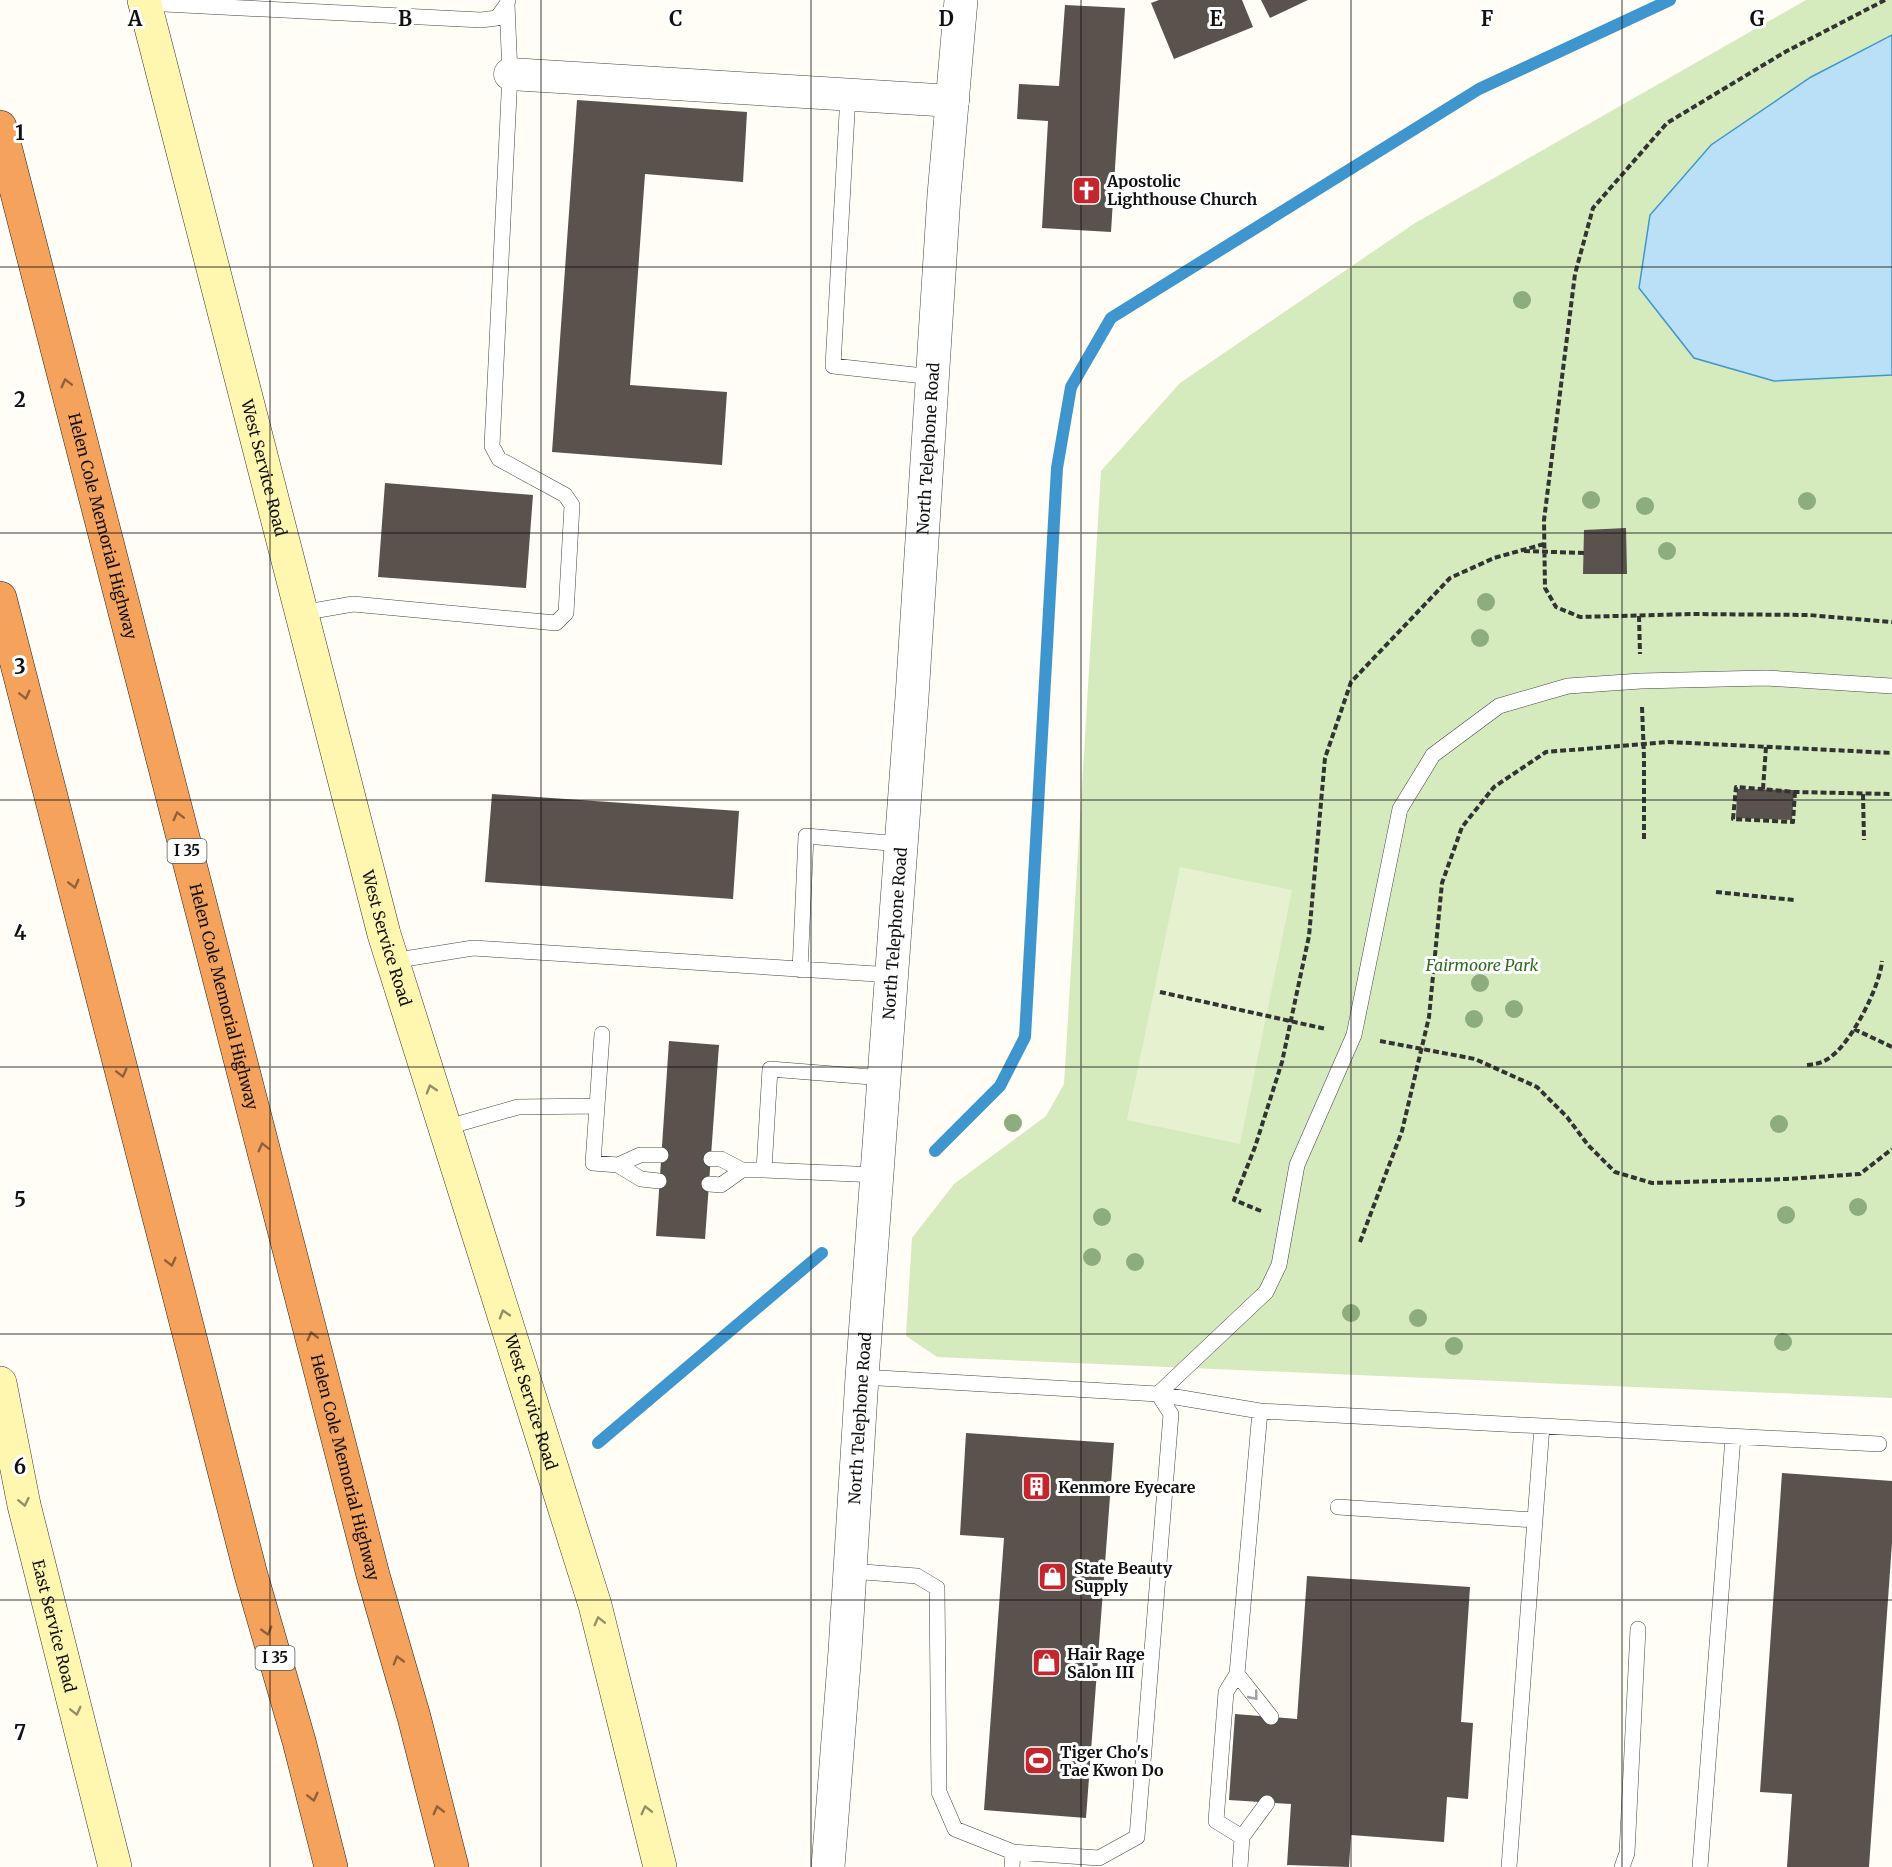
<svg xmlns="http://www.w3.org/2000/svg" width="1892" height="1867" viewBox="0 0 1892 1867" font-family="Merriweather,serif">
  <style>
    .green { fill: #d5ebbd }
    .pitch { fill: #e6f2cf }
    .water { fill: #b9e0f7; stroke: #3f96cf; stroke-width: 1.5 }
    .lines { fill: none; stroke-linecap: round; stroke-linejoin: round }
    .stream { stroke: #3f96cf; stroke-width: 12 }
    .building { fill: #5a524d }
    .service-casing { stroke: #444; stroke-width: 16 }
    .minor-casing { stroke: #444; stroke-width: 33 }
    .tertiary-casing { stroke: #444; stroke-width: 34 }
    .secondary-casing { stroke: #333; stroke-width: 34 }
    .motorway-casing { stroke: #222; stroke-width: 34 }
    .path { stroke: #333; stroke-width: 4; stroke-dasharray: 6 3; stroke-linecap: butt }
    .service { stroke: #fff; stroke-width: 15 }
    .minor { stroke: #fff; stroke-width: 32 }
    .tertiary { stroke: #fff; stroke-width: 33 }
    .secondary { stroke: #fff6b0; stroke-width: 33 }
    .motorway { stroke: #f5a25d; stroke-width: 33 }
    .tree { fill: #8dad7f }
    .oneway { stroke: #8e613b }
    .oneway2 { stroke: #948f68 }
    .oneway3 { stroke: #a0a0a0 }
    .grid { fill: none; stroke: #111; stroke-width: 1.5; stroke-opacity: 0.55 }
    .labels { text-anchor: middle; stroke-width: 6; stroke-linejoin: round; paint-order: stroke }
    .shield { fill: #fff; stroke: #585858; stroke-width: 1.5 }
    .shield-label { font-size: 15px; font-weight: bold; fill: #111 }
    .poi-label { font-size: 16px; font-weight: bold; fill: #111; stroke: #fff; text-anchor: start }
    .street-label { font-size: 16px; fill: #111; stroke: #fff }
    .park-label { font-size: 16px; font-style: italic; fill: #2f6b1f; stroke: #fff }
    .grid-label { font-size: 20px; text-anchor: middle; font-weight: bold; fill: #111; stroke: #fff; stroke-width: 6; stroke-linejoin: round; paint-order: stroke }
  </style>
  <rect width="100%" height="100%" fill="#fffdf5"/>
  <path class="green" d="M 1806,0 L 1892,0 L 1892,1398 L 937,1357 L 906,1336 L 912,1238 L 954,1184 L 1046,1116 L 1064,1084 L 1101,471 L 1180,383 L 1415,223 Z"/>
  <path class="pitch" d="M 1180,867 L 1292,890 L 1240,1144 L 1127,1120 Z"/>
  <path class="water" d="M 1892,35 L 1892,375 L 1774,381 L 1694,358 L 1639,288 L 1650,215 L 1711,145 L 1811,77 Z"/>
  <g class="lines">
    <path class="stream" d="M 935,1151 L 1000,1086 L 1025,1037 L 1057,468 L 1071,387 L 1111,318 L 1479,89 L 1670,0
      M 598,1443 L 822,1253"/>
  </g>
  <path class="building" d="M 1159,0 L 1242,0 L 1253,27 L 1174,59 L 1151,3 Z
    M 1261,0 L 1308,0 L 1270,18 Z
    M 1065,5 L 1125,8 L 1111,232 L 1042,228 L 1048,121 L 1017,119 L 1019,84 L 1059,86 Z
    M 577,100 L 747,112 L 743,182 L 645,174 L 630,385 L 727,392 L 722,465 L 552,452 Z
    M 385,483 L 533,495 L 526,588 L 378,577 Z
    M 1626,528 L 1627,574 L 1583,574 L 1584,530 Z
    M 1737,789 L 1794,790 L 1792,820 L 1736,818 Z
    M 492,794 L 739,811 L 733,899 L 485,882 Z
    M 669,1041 L 719,1045 L 705,1239 L 656,1236 Z
    M 966,1433 L 1114,1443 L 1086,1818 L 984,1810 L 1004,1538 L 960,1535 Z
    M 1782,1473 L 1892,1481 L 1892,1543 L 1869,1867 L 1787,1867 L 1792,1794 L 1760,1792 Z
    M 1307,1576 L 1470,1587 L 1461,1722 L 1473,1723 L 1468,1799 L 1447,1797 L 1444,1842 L 1351,1835 L 1349,1867 L 1287,1865 L 1291,1804 L 1229,1800 L 1235,1714 L 1297,1719 Z"/>
  <g class="lines">
    <defs>
      <path id="service" d="M 145,3 L 481,20 L 497,18 L 507,4 L 508,0
        M 848,95 L 833,366 L 933,377
        M 301,613 L 353,604 L 556,623 L 566,613 L 572,505 L 565,495 L 499,459 L 492,446 L 510,74 L 507,4
        M 392,961 L 473,948 L 892,975
        M 800,970 L 806,836 L 901,844
        M 597,1106 L 602,1034
        M 444,1128 L 518,1107 L 597,1106 L 593,1163 L 618,1165
        M 711,1159 L 721,1159 L 742,1170
        M 877,1175 L 764,1170 L 770,1069 L 884,1078
        M 659,1181 L 641,1179 L 618,1165 L 640,1155 L 661,1155
        M 709,1184 L 721,1185 L 742,1170 L 764,1170
        M 862,1377 L 1158,1394 L 1171,1414 L 1137,1837 L 1099,1858 L 1013,1852 L 1012,1867
        M 1879,1444 L 1260,1411 L 1158,1394 L 1266,1292 L 1279,1265 L 1297,1165 L 1354,1035 L 1400,809 L 1433,755 L 1499,706 L 1568,686 L 1641,681 L 1766,678 L 1892,686
        M 1338,1507 L 1535,1520
        M 850,1571 L 917,1576 L 937,1588 L 939,1792 L 955,1829 L 1013,1852
        M 1237,1674 L 1271,1717
        M 1242,1837 L 1267,1803
        M 1240,1867 L 1242,1837 L 1216,1821 L 1226,1692 L 1237,1674 L 1260,1411
        M 1509,1867 L 1542,1426
        M 1622,1867 L 1627,1853 L 1638,1629
        M 1700,1867 L 1733,1437"/>
      <path id="minor" d="M 510,74 L 953,101"/>
      <g id="tertiary">
        <path id="s1" d="M 828,1867 L 845,1651 L 862,1377 L 912,697 L 944,195 L 961,0"/>
      </g>
      <g id="secondary">
        <path id="s2" d="M 144,0 L 384,934 L 595,1605 L 660,1867"/>
        <path id="s3" d="M 0,1383 L 24,1505 L 115,1867"/>
      </g>
      <g id="motorway">
        <path id="s4" d="M 0,127 L 373,1575 L 414,1717 L 452,1867"/>
        <path d="M 0,598 L 251,1575 L 299,1741 L 331,1867"/>
      </g>
    </defs>
    <use href="#service" class="service-casing"/>
    <use href="#minor" class="minor-casing"/>
    <use href="#tertiary" class="tertiary-casing"/>
    <use href="#secondary" class="secondary-casing"/>
    <use href="#motorway" class="motorway-casing"/>
    <path class="path" d="M 1885,0 L 1785,52 L 1667,123 L 1593,208 L 1575,274 L 1544,520 L 1545,588 L 1556,607 L 1580,617 L 1691,614 L 1809,615 L 1892,622
      M 1524,551 L 1584,553
      M 1639,616 L 1640,654
      M 1642,707 L 1644,757 L 1644,841
      M 1763,789 L 1766,747
      M 1795,792 L 1793,822 L 1733,819 L 1736,787 L 1795,792 L 1892,794
      M 1863,794 L 1864,840
      M 1716,892 L 1794,900
      M 1160,992 L 1326,1029
      M 1854,1029 L 1892,1047
      M 1380,1041 L 1475,1059 L 1537,1087 L 1567,1117 L 1588,1145 L 1615,1172 L 1652,1183 L 1787,1179 L 1860,1174 L 1892,1149
      M 1807,1065 C 1818,1064 1825,1062 1833,1055 C 1853,1039 1880,986 1882,961
      M 1261,1211 L 1234,1200 L 1255,1147 L 1282,1062 L 1309,936 L 1325,758 L 1351,682 L 1450,578 L 1494,558 L 1544,544
      M 1360,1242 L 1402,1131 L 1429,1017 L 1442,883 L 1462,827 L 1494,787 L 1546,752 L 1669,742 L 1892,753"/>
    <use href="#service" class="service"/>
    <use href="#minor" class="minor"/>
    <use href="#tertiary" class="tertiary"/>
    <use href="#secondary" class="secondary"/>
    <use href="#motorway" class="motorway"/>
  </g>
  <g class="tree">
    <circle cx="1522" cy="300" r="9"/>
    <circle cx="1591" cy="500" r="9"/>
    <circle cx="1807" cy="501" r="9"/>
    <circle cx="1645" cy="506" r="9"/>
    <circle cx="1667" cy="551" r="9"/>
    <circle cx="1486" cy="602" r="9"/>
    <circle cx="1480" cy="638" r="9"/>
    <circle cx="1480" cy="983" r="9"/>
    <circle cx="1514" cy="1009" r="9"/>
    <circle cx="1474" cy="1019" r="9"/>
    <circle cx="1013" cy="1123" r="9"/>
    <circle cx="1779" cy="1124" r="9"/>
    <circle cx="1858" cy="1207" r="9"/>
    <circle cx="1786" cy="1215" r="9"/>
    <circle cx="1102" cy="1217" r="9"/>
    <circle cx="1092" cy="1257" r="9"/>
    <circle cx="1135" cy="1262" r="9"/>
    <circle cx="1351" cy="1313" r="9"/>
    <circle cx="1418" cy="1318" r="9"/>
    <circle cx="1783" cy="1342" r="9"/>
    <circle cx="1454" cy="1346" r="9"/>
  </g>
  <defs><path id="oneway-chevron" d="M-2-3.5L2.5 0L-2 3.5" fill="none" stroke-width="1.6" stroke-linecap="round" stroke-linejoin="round" transform="scale(1.5)"/></defs>
  <g class="oneway">
    <use href="#oneway-chevron" transform="translate(66 383) rotate(-104)"/>
    <use href="#oneway-chevron" transform="translate(25 695) rotate(76)"/>
    <use href="#oneway-chevron" transform="translate(178 816) rotate(-104)"/>
    <use href="#oneway-chevron" transform="translate(74 884) rotate(76)"/>
    <use href="#oneway-chevron" transform="translate(122 1073) rotate(76)"/>
    <use href="#oneway-chevron" transform="translate(263 1147) rotate(-104)"/>
    <use href="#oneway-chevron" transform="translate(171 1262) rotate(76)"/>
    <use href="#oneway-chevron" transform="translate(312 1336) rotate(-104)"/>
    <use href="#oneway-chevron" transform="translate(267 1631) rotate(74)"/>
    <use href="#oneway-chevron" transform="translate(398 1660) rotate(-106)"/>
    <use href="#oneway-chevron" transform="translate(313 1797) rotate(76)"/>
    <use href="#oneway-chevron" transform="translate(438 1810) rotate(-104)"/>
  </g>
  <g class="oneway2">
    <use href="#oneway-chevron" transform="translate(431 1089) rotate(-107)"/>
    <use href="#oneway-chevron" transform="translate(504 1314) rotate(-107)"/>
    <use href="#oneway-chevron" transform="translate(24 1502) rotate(78)"/>
    <use href="#oneway-chevron" transform="translate(599 1621) rotate(-104)"/>
    <use href="#oneway-chevron" transform="translate(76 1711) rotate(76)"/>
    <use href="#oneway-chevron" transform="translate(646 1810) rotate(-104)"/>
  </g>
  <use class="oneway3" href="#oneway-chevron" transform="translate(1254 1696) rotate(51)"/>
  <path class="grid" d="M 270,0 L 270,1867M 541,0 L 541,1867M 811,0 L 811,1867M 1081,0 L 1081,1867M 1351,0 L 1351,1867M 1622,0 L 1622,1867M 0,267 L 1892,267M 0,533 L 1892,533M 0,800 L 1892,800M 0,1067 L 1892,1067M 0,1334 L 1892,1334M 0,1600 L 1892,1600"/>
  <defs>
    <symbol id="church-square" viewBox="-11 -11 22 22"><rect x="-9" y="-9" width="18" height="18" rx="4" fill="#c4262e" stroke="#fff"/><path d="M-1.2-6h2.4v3.5h3.3v2.4h-3.3V6h-2.4V-.1h-3.3v-2.4h3.3Z" fill="#fff"/></symbol>
    <symbol id="building-square" viewBox="-11 -11 22 22"><rect x="-9" y="-9" width="18" height="18" rx="4" fill="#c4262e" stroke="#fff"/><path d="M-4-6H4V6H1V3H-1V6H-4ZM-2.5-4.3h1.7v1.8h-1.7ZM.8-4.3h1.7v1.8H.8ZM-2.5-1h1.7V.8h-1.7ZM.8-1h1.7V.8H.8Z" fill="#fff"/></symbol>
    <symbol id="shop-square" viewBox="-11 -11 22 22"><rect x="-9" y="-9" width="18" height="18" rx="4" fill="#c4262e" stroke="#fff"/><path d="M-5-2.5h2.3a2.7 3.5 0 0 1 5.4 0H5L5.5 6h-11ZM-1.5-2.5h3a1.5 2.3 0 0 0-3 0Z" fill="#fff"/></symbol>
    <symbol id="stadium-square" viewBox="-11 -11 22 22"><rect x="-9" y="-9" width="18" height="18" rx="4" fill="#c4262e" stroke="#fff"/><path d="M0-5a6.5 5 0 1 0 0 10a6.5 5 0 1 0 0-10ZM-3.5-1.8h7v3.6h-7Z" fill="#fff"/></symbol>
  </defs>
  <g fill-rule="evenodd">
    <use href="#church-square" x="1070" y="174" width="33" height="33"/>
    <use href="#building-square" x="1020" y="1470" width="33" height="33"/>
    <use href="#shop-square" x="1036" y="1560" width="33" height="33"/>
    <use href="#shop-square" x="1030" y="1646" width="33" height="33"/>
    <use href="#stadium-square" x="1022" y="1744" width="33" height="33"/>
  </g>
  <g class="labels">
    <g class="shield">
      <rect x="167.5" y="839" width="39" height="24" rx="4.5"/>
      <rect x="255.5" y="1646" width="39" height="24" rx="4.5"/>
    </g>
    <g class="shield-label">
      <text x="187" y="856">I 35</text>
      <text x="275" y="1663">I 35</text>
    </g>
    <g class="poi-label">
      <text x="1107" y="187">Apostolic<tspan x="1107" dy="18">Lighthouse Church</tspan></text>
      <text x="1058" y="1493">Kenmore Eyecare</text>
      <text x="1074" y="1574">State Beauty<tspan x="1074" dy="18">Supply</tspan></text>
      <text x="1067" y="1660">Hair Rage<tspan x="1067" dy="18">Salon III</tspan></text>
      <text x="1060" y="1758">Tiger Cho's<tspan x="1060" dy="18">Tae Kwon Do</tspan></text>
    </g>
    <g class="street-label">
      <text dy="6" stroke="none"><textPath href="#s1" startOffset="1422">North Telephone Road</textPath></text>
      <text dy="6" stroke="none"><textPath href="#s2" startOffset="483">West Service Road</textPath></text>
      <text dy="6" stroke="none"><textPath href="#s4" startOffset="412">Helen Cole Memorial Highway</textPath></text>
      <text dy="6" stroke="none"><textPath href="#s1" startOffset="936">North Telephone Road</textPath></text>
      <text dy="6" stroke="none"><textPath href="#s2" startOffset="969">West Service Road</textPath></text>
      <text dy="6" stroke="none"><textPath href="#s4" startOffset="898">Helen Cole Memorial Highway</textPath></text>
      <text dy="6" stroke="none"><textPath href="#s2" startOffset="1455">West Service Road</textPath></text>
      <text dy="6" stroke="none"><textPath href="#s1" startOffset="450">North Telephone Road</textPath></text>
      <text dy="6" stroke="none"><textPath href="#s4" startOffset="1384">Helen Cole Memorial Highway</textPath></text>
      <text dy="6" stroke="none"><textPath href="#s3" startOffset="249">East Service Road</textPath></text>
    </g>
    <g class="park-label">
      <text x="1482" y="971">Fairmoore Park</text>
    </g>
  </g>
  <g class="grid-label">
    <text x="135" y="26">A</text>
    <text x="405" y="26">B</text>
    <text x="676" y="26">C</text>
    <text x="946" y="26">D</text>
    <text x="1216" y="26">E</text>
    <text x="1487" y="26">F</text>
    <text x="1757" y="26">G</text>
    <text x="20" y="140">1</text>
    <text x="20" y="407">2</text>
    <text x="20" y="674">3</text>
    <text x="20" y="940">4</text>
    <text x="20" y="1207">5</text>
    <text x="20" y="1474">6</text>
    <text x="20" y="1740">7</text>
  </g>
</svg>
